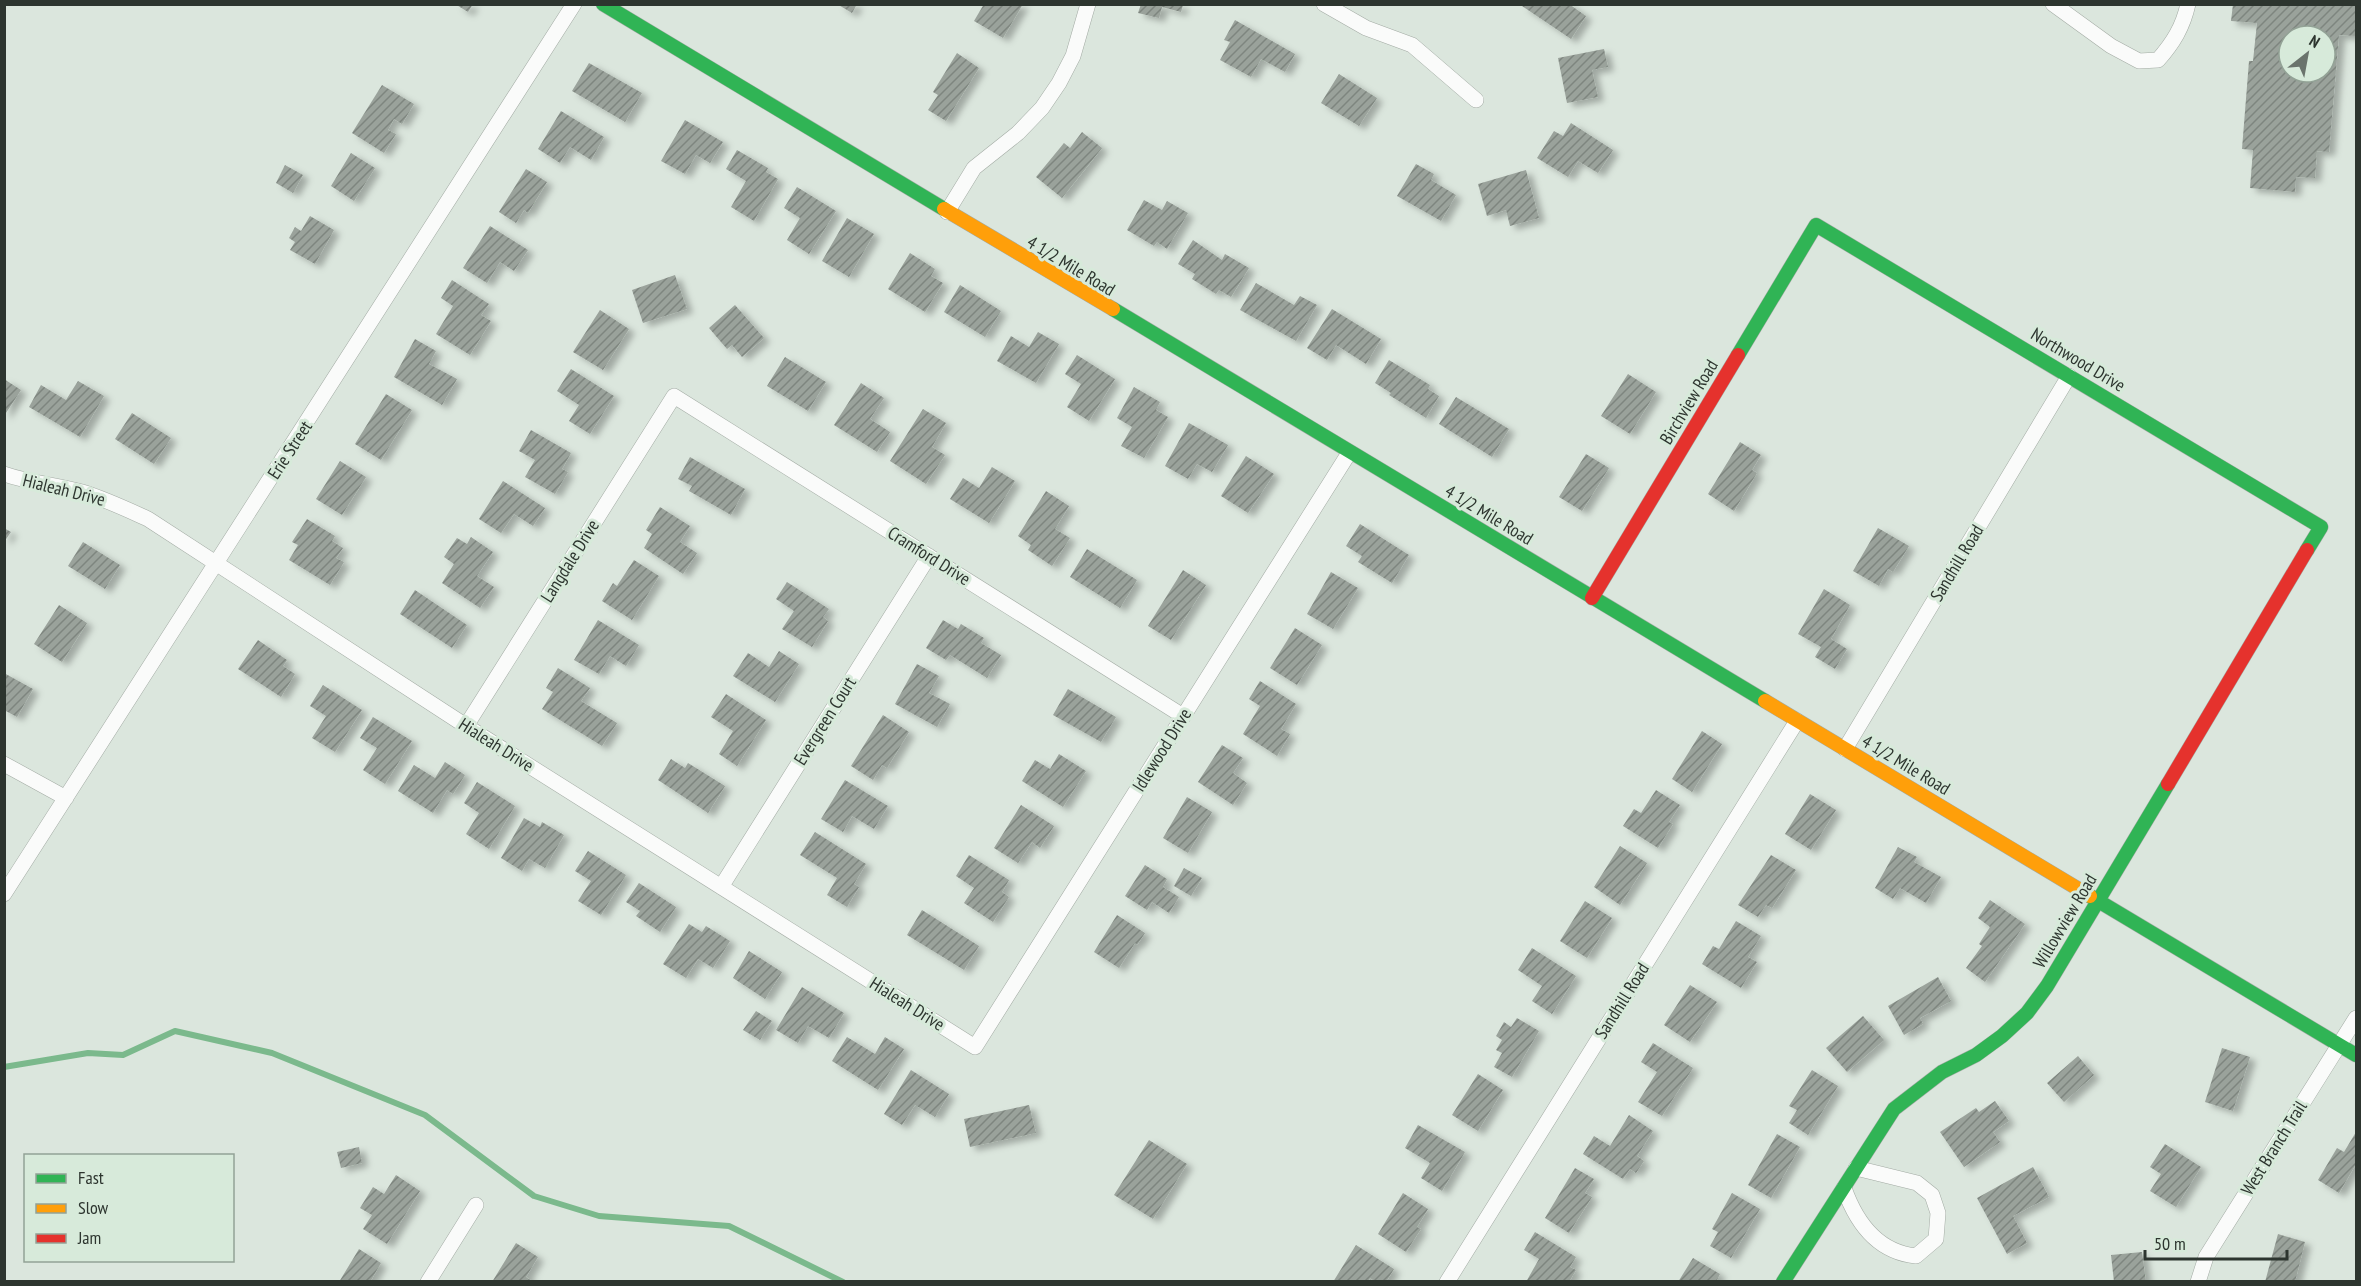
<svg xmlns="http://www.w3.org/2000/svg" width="2361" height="1286" viewBox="0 0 2361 1286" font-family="'PT Sans Narrow',sans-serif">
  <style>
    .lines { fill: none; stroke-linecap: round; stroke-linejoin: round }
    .stream { stroke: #7bb98c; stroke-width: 6 }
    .building { fill: url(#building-hatch); fill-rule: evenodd; filter: url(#shadow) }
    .street-casing { stroke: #a3aba4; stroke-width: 16 }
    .fast-casing { stroke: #a3aba4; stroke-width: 15 }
    .slow-casing { stroke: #a3aba4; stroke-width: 15 }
    .jam-casing { stroke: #a3aba4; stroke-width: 15 }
    .street { stroke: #fafbfa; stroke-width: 15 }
    .fast { stroke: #30b455; stroke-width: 14 }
    .slow { stroke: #ff9f0a; stroke-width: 14 }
    .jam { stroke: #e5322d; stroke-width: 14 }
    .labels { text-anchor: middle; stroke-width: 6; stroke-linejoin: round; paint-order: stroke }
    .street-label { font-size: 18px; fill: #2d352f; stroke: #d7eada }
  </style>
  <defs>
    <pattern id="building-hatch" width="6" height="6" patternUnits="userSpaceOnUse" patternTransform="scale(1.5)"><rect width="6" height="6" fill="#9aa29b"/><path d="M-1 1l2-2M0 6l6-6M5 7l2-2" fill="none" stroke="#7e857f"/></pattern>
    <filter id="shadow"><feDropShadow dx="6" dy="4" stdDeviation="3" flood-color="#0004"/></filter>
  </defs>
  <rect width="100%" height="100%" fill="#dbe6dd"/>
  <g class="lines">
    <path class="stream" d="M 4,1067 L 88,1053 L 123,1055 L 175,1031 L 272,1053 L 425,1115 L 534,1196 L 599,1216 L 729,1226 L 843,1282"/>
  </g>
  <path class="building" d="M 455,4 L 473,4 L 468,12 Z
    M 837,4 L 857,4 L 852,13 Z
    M 984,4 L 1023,4 L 1003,38 L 974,21 Z
    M 1141,4 L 1163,4 L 1183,5 L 1181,12 L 1162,7 L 1159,18 L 1138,13 Z
    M 1524,4 L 1569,4 L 1586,16 L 1571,39 L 1522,6 Z
    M 2233,4 L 2356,4 L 2356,36 L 2339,35 L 2329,152 L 2317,151 L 2315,178 L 2296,177 L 2295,192 L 2250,188 L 2253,150 L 2242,149 L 2249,61 L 2253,61 L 2257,23 L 2231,21 ZM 2289,36 L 2325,36 L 2325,72 L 2289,72 Z
    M 1235,20 L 1295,54 L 1285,72 L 1261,59 L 1251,77 L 1220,60 L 1230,42 L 1224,40 Z
    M 1604,49 L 1608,67 L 1592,70 L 1598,97 L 1567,103 L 1558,58 Z
    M 957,53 L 979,68 L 946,121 L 928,110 L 938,95 L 933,92 Z
    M 589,63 L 642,93 L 625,122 L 572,91 Z
    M 1339,74 L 1377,98 L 1359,126 L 1321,103 Z
    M 382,85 L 414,104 L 402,124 L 394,119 L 388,130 L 396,134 L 384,153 L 352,133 Z
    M 561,111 L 604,137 L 591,160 L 570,147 L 560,163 L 538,149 Z
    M 685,120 L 723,142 L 710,163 L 696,155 L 685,174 L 661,161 Z
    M 1571,123 L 1613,150 L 1598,173 L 1578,161 L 1568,177 L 1537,158 L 1554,131 L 1563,136 Z
    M 1082,132 L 1102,148 L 1062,198 L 1036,177 L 1064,143 L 1070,148 Z
    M 737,150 L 768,168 L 766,172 L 778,179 L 754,221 L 731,207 L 746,181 L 726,169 Z
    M 351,153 L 375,168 L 354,201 L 331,186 Z
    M 1416,164 L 1434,174 L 1431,180 L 1456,195 L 1441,221 L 1397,196 Z
    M 285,165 L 303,175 L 293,193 L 276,183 Z
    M 526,169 L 547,182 L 528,213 L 524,210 L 516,223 L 499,212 Z
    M 1526,170 L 1539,218 L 1510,226 L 1506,210 L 1487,216 L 1478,184 Z
    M 797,187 L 836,211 L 809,254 L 787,240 L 800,218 L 784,208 Z
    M 1144,200 L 1162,210 L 1167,201 L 1188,213 L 1167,249 L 1157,242 L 1154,246 L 1127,230 Z
    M 310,216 L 334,230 L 315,264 L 290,250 L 295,242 L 289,238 L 295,227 L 301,231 Z
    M 847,218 L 874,234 L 849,277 L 822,261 Z
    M 490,226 L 528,250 L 514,271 L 500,262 L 487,283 L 463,268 Z
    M 1193,240 L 1222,260 L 1225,254 L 1249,268 L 1231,297 L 1219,290 L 1216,294 L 1192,279 L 1195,274 L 1178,264 Z
    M 910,253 L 935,269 L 931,276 L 943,283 L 925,312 L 888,289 Z
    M 675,275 L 687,309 L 643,323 L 632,290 Z
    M 452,280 L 489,304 L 481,315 L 491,321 L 470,355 L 436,334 L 453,306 L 441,298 Z
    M 1256,283 L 1294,305 L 1300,296 L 1317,305 L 1296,341 L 1240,310 Z
    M 960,285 L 1001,311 L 985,337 L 944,312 Z
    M 735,305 L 764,338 L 742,357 L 732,345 L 727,349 L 709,328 Z
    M 1332,309 L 1381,339 L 1366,364 L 1336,345 L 1327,360 L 1307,348 Z
    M 600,310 L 629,329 L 603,370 L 573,352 Z
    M 1038,332 L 1059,344 L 1036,383 L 997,361 L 1011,336 L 1029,347 Z
    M 415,339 L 436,351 L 429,364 L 457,379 L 442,405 L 394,377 Z
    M 1077,355 L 1115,379 L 1089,421 L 1067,407 L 1081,384 L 1065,374 Z
    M 785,357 L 826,382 L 808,411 L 767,386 Z
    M 1389,360 L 1430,385 L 1428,389 L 1439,396 L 1426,418 L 1389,395 L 1391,393 L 1375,383 Z
    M 571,369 L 614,396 L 590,434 L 569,421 L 579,405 L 557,391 Z
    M 1628,374 L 1656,392 L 1630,434 L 1601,416 Z
    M 4,379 L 21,390 L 4,416 Z
    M 78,381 L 104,396 L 80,437 L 29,407 L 41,385 L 66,400 Z
    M 861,383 L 884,398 L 870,419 L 890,432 L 877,452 L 834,425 Z
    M 1134,387 L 1160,402 L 1156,410 L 1168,417 L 1144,458 L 1121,446 L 1132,427 L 1117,418 Z
    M 386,394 L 412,410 L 381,460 L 355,444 Z
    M 1456,397 L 1509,429 L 1492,457 L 1439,424 Z
    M 923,409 L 946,423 L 932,447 L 945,455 L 926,484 L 890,461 Z
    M 132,413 L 171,438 L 154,464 L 115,439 Z
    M 1189,423 L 1228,445 L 1212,472 L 1197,464 L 1188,479 L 1165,466 Z
    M 531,430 L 571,453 L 562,469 L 568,472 L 555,494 L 525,477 L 535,460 L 519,451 Z
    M 1740,442 L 1761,455 L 1752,470 L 1757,473 L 1734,511 L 1708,494 Z
    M 1586,454 L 1609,468 L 1582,511 L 1559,497 Z
    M 1246,456 L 1274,474 L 1248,513 L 1221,496 Z
    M 690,457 L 745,489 L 731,515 L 689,491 L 692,486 L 678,479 Z
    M 340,461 L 366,477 L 342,515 L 316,499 Z
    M 992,467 L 1015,481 L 989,523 L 950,499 L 963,478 L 979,488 Z
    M 503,481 L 545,508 L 533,526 L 514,514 L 501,533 L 479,519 Z
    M 1046,491 L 1069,506 L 1055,529 L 1070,538 L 1052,566 L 1028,550 L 1031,545 L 1018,536 Z
    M 660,507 L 690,526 L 680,542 L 697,553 L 683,574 L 644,548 L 652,534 L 646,530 Z
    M 307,519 L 335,536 L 332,541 L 343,548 L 336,558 L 344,562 L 330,585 L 289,560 L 298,545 L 292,542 Z
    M 1360,524 L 1409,555 L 1392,583 L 1358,562 L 1362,556 L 1346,546 Z
    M 4,528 L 11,532 L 4,542 Z
    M 1878,528 L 1909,546 L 1893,572 L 1888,569 L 1879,586 L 1853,571 Z
    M 471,537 L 493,552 L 477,576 L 494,587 L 480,608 L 442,583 L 454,564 L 444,557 L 457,538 L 467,544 Z
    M 83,542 L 120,565 L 105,589 L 68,566 Z
    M 1087,549 L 1137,580 L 1120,608 L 1070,577 Z
    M 634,560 L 659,576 L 632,620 L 602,601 L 613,583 L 617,586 Z
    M 1183,570 L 1206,585 L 1171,640 L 1148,626 Z
    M 1331,572 L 1358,588 L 1333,629 L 1307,614 Z
    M 787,582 L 829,609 L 823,617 L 828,621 L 812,647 L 782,629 L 794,611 L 776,599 Z
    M 1824,589 L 1850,605 L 1831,639 L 1847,649 L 1835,669 L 1815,657 L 1821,647 L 1798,634 Z
    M 415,590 L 467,625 L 452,648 L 400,614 Z
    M 59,605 L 87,623 L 62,662 L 34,644 Z
    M 598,620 L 639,645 L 626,666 L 610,656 L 599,674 L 574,660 Z
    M 943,620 L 958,629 L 961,624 L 984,638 L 981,643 L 1001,655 L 987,678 L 950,655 L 946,660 L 926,648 Z
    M 1295,628 L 1322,645 L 1297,685 L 1270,668 Z
    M 258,640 L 287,660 L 283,666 L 295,674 L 281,697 L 238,669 Z
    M 779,651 L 799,664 L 775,702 L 733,676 L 748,653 L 769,667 Z
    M 917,664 L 939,676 L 929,693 L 950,704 L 937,727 L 895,704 Z
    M 558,668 L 590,688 L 581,701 L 617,723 L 602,746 L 542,709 L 553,692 L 546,688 Z
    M 4,673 L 33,689 L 17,717 L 4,710 Z
    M 1260,681 L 1296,704 L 1281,729 L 1290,734 L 1277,756 L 1243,734 L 1260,706 L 1249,699 Z
    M 323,685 L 362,710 L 335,752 L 312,738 L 326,716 L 310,706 Z
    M 1068,689 L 1116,717 L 1101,742 L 1053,715 Z
    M 726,694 L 766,720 L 737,766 L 719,754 L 733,731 L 711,717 Z
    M 883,715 L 909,732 L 887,768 L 882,765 L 873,780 L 851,766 Z
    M 373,717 L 412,741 L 385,784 L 363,770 L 377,748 L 360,738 Z
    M 1702,731 L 1722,744 L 1692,792 L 1672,779 Z
    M 1222,745 L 1243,758 L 1233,773 L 1247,783 L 1233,805 L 1198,782 Z
    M 1059,754 L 1086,771 L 1063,807 L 1022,781 L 1035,760 L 1050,769 Z
    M 671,759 L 685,768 L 688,763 L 725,786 L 708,813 L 658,780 Z
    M 445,762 L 465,775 L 453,794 L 447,790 L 433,813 L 398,791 L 414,765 L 435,778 Z
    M 845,780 L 888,806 L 874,829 L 852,816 L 843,832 L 821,819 Z
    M 477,782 L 515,806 L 489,849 L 466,834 L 479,813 L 464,803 Z
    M 1656,790 L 1680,805 L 1669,822 L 1673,824 L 1658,848 L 1623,826 L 1634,809 L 1641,813 Z
    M 1810,794 L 1836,810 L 1811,850 L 1785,834 Z
    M 1187,797 L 1212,812 L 1188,853 L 1163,838 Z
    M 1021,805 L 1054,826 L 1040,848 L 1032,842 L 1018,863 L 994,848 Z
    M 524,818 L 540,827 L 542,822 L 564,835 L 545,868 L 529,859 L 522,871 L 501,858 Z
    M 815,832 L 866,864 L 854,884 L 859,887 L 847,907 L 827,895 L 837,878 L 800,855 Z
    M 1620,846 L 1647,863 L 1620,905 L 1594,887 Z
    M 1898,847 L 1917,857 L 1914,862 L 1941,877 L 1926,903 L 1900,888 L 1893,899 L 1875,888 Z
    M 588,851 L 626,875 L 601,915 L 578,901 L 591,881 L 575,871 Z
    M 969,855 L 1009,880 L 1002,892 L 1009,897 L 993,922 L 964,903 L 974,888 L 956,876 Z
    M 1771,855 L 1796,870 L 1772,908 L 1766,905 L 1758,917 L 1738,905 Z
    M 1145,865 L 1167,879 L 1163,887 L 1179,897 L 1169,913 L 1152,902 L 1147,910 L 1125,896 Z
    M 1184,868 L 1202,878 L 1191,896 L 1174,886 Z
    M 639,883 L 676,907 L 660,932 L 636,916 L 640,911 L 626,902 Z
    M 1990,900 L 2025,924 L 1985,982 L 1966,968 L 1982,946 L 1979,944 L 1990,927 L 1978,918 Z
    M 1585,901 L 1612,918 L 1587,958 L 1560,941 Z
    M 922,910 L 979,946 L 964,970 L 907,935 Z
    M 1117,915 L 1145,933 L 1137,945 L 1135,943 L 1119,968 L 1094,952 Z
    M 1736,921 L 1761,936 L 1748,957 L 1757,962 L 1741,988 L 1702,964 L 1713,946 L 1719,949 Z
    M 689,924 L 702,932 L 706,926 L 730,941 L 713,968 L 698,959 L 686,978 L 663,964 Z
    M 1532,948 L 1576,976 L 1552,1014 L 1532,1001 L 1542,986 L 1518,970 Z
    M 749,951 L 782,972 L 765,999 L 733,978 Z
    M 1938,977 L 1951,1001 L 1920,1018 L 1923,1024 L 1904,1035 L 1888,1006 Z
    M 1690,985 L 1717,1002 L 1690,1042 L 1664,1025 Z
    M 802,987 L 844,1013 L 829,1038 L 808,1026 L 798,1043 L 776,1030 Z
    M 756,1011 L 772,1021 L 760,1040 L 743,1030 Z
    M 1863,1016 L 1884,1040 L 1847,1072 L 1826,1048 Z
    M 1517,1018 L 1539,1031 L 1512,1077 L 1494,1067 L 1502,1053 L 1496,1050 L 1502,1040 L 1496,1036 L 1504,1022 L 1511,1027 Z
    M 847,1037 L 875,1054 L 885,1037 L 904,1049 L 878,1090 L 832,1061 Z
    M 1653,1043 L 1693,1068 L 1662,1116 L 1638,1102 L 1657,1072 L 1641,1062 Z
    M 2222,1048 L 2250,1057 L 2233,1111 L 2205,1102 Z
    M 2078,1056 L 2094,1075 L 2064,1102 L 2047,1083 Z
    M 911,1070 L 949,1094 L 935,1117 L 915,1105 L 902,1125 L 884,1114 Z
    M 1812,1070 L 1838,1086 L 1808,1135 L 1789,1123 L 1797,1110 L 1789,1106 Z
    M 1478,1074 L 1503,1090 L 1478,1131 L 1452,1115 Z
    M 1995,1101 L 2009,1121 L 1993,1132 L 2000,1142 L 1964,1167 L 1940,1132 L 1976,1108 L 1979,1112 Z
    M 1029,1105 L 1036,1133 L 970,1147 L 964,1119 Z
    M 1629,1115 L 1653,1131 L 1637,1156 L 1644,1161 L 1636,1173 L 1630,1169 L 1623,1179 L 1583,1154 L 1594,1136 L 1610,1146 Z
    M 1418,1125 L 1465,1152 L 1442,1191 L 1421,1178 L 1430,1163 L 1405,1148 Z
    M 2356,1132 L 2356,1164 L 2339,1193 L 2318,1180 L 2337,1148 L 2344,1152 Z
    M 1777,1134 L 1800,1147 L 1771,1198 L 1748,1185 Z
    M 1149,1140 L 1187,1164 L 1153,1219 L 1114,1195 Z
    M 2165,1144 L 2201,1167 L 2176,1207 L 2150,1191 L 2161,1174 L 2150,1167 Z
    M 359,1147 L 362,1163 L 341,1168 L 337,1152 Z
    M 2033,1167 L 2049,1197 L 2013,1216 L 2027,1243 L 2007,1254 L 1977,1198 Z
    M 1575,1168 L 1594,1179 L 1585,1193 L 1592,1197 L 1569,1233 L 1545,1218 Z
    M 396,1175 L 420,1191 L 387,1244 L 363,1229 L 372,1215 L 360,1208 L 373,1187 L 384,1194 Z
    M 1403,1193 L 1428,1209 L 1417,1227 L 1421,1229 L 1406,1252 L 1378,1234 Z
    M 1732,1193 L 1760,1209 L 1731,1258 L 1710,1246 L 1718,1232 L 1712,1229 Z
    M 1535,1232 L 1576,1257 L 1570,1267 L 1576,1270 L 1569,1282 L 1526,1282 L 1539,1259 L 1524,1250 Z
    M 2278,1234 L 2305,1242 L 2295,1282 L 2265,1282 Z
    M 516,1243 L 538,1257 L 526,1277 L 533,1282 L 492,1282 Z
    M 1356,1245 L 1394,1269 L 1386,1282 L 1376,1282 L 1370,1278 L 1368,1282 L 1333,1282 Z
    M 359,1249 L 381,1263 L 370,1282 L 339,1282 Z
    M 2142,1252 L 2146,1282 L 2114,1282 L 2111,1255 Z
    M 1693,1258 L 1720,1274 L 1716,1282 L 1678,1282 Z"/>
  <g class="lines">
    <defs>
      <path id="street" d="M 1324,4 L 1366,28 L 1412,45 L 1476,100
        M 2053,4 L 2111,46 L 2139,61 L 2158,60 C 2173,43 2183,27 2188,4
        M 947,212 L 974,168 L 1018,133 L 1042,108 L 1059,83 L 1073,56 L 1088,4
        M 4,474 C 30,483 57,485 82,492 C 105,499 126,509 148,519 L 466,726 L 975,1047 L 1349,453
        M 466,726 L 674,396 L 1183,716
        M 1845,749 L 2069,376
        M 4,764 L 66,798
        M 721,887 L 929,556
        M 4,894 L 574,4
        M 1844,1188 C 1856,1222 1877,1252 1916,1256 L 1936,1239 L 1938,1213 L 1932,1195 L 1917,1183 L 1856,1168
        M 428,1282 L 476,1205
        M 1447,1282 L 1797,721
        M 2198,1282 L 2206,1257 L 2356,1018"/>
      <path id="fast" d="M 603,4 L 944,209
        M 1113,309 L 1765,701
        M 1738,355 L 1816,225 L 2321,527 L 2307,550
        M 2090,896 L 2356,1055
        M 1783,1282 L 1894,1109 L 1942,1072 L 1976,1055 L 2002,1036 L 2027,1013 L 2047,986 L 2168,784"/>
      <path id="slow" d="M 944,209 L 1113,309
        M 1765,701 L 2090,896"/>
      <path id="jam" d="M 1592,598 L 1738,355
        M 2168,784 L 2307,550"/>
    </defs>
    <use href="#street" class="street-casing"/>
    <use href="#fast" class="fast-casing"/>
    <use href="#slow" class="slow-casing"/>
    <use href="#jam" class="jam-casing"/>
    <use href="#street" class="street"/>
    <use href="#fast" class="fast"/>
    <use href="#slow" class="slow"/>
    <use href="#jam" class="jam"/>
  </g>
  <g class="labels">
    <g class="street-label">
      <text transform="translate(1071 266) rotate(31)" y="6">4 1/2 Mile Road</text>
      <text transform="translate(2078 360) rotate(31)" y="6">Northwood Drive</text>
      <text transform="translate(1689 402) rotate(-59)" y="6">Birchview Road</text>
      <text transform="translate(290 450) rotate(-57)" y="6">Erie Street</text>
      <text transform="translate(64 490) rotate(14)" y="6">Hialeah Drive</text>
      <text transform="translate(1489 515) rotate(31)" y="6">4 1/2 Mile Road</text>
      <text transform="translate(929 556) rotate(32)" y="6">Cramford Drive</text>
      <text transform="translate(570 561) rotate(-58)" y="6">Langdale Drive</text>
      <text transform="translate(1957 563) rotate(-59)" y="6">Sandhill Road</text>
      <text transform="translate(825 721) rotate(-58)" y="6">Evergreen Court</text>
      <text transform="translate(496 745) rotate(32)" y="6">Hialeah Drive</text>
      <text transform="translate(1162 750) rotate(-58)" y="6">Idlewood Drive</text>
      <text transform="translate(1906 765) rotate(31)" y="6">4 1/2 Mile Road</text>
      <text transform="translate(2065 921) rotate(-59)" y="6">Willowview Road</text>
      <text transform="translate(1622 1001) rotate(-58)" y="6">Sandhill Road</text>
      <text transform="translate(907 1004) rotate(32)" y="6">Hialeah Drive</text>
      <text transform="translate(2274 1148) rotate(-58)" y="6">West Branch Trail</text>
    </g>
  </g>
  <rect width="2361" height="1286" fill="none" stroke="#2d352f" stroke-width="12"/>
  <rect x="24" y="1154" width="210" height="108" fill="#d7eada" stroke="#93a296" stroke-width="1.5"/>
  <rect x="36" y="1174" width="30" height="9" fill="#30b455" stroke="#93a296" stroke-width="1.5"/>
  <text x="78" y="1184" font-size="18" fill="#2d352f">Fast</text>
  <rect x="36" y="1204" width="30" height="9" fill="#ff9f0a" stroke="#93a296" stroke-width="1.5"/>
  <text x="78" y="1214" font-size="18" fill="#2d352f">Slow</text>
  <rect x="36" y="1234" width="30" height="9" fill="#e5322d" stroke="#93a296" stroke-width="1.5"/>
  <text x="78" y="1244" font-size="18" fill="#2d352f">Jam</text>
  <g transform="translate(2307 54) rotate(31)"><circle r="28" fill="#d7eada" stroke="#93a296" stroke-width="1.5"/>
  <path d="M0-4.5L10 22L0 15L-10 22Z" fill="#6a736c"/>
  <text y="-9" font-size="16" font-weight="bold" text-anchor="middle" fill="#2d352f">N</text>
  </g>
  <path d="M2145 1250v9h142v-9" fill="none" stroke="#2d352f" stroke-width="3"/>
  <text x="2154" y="1250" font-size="18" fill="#2d352f" stroke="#d7eada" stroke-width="4.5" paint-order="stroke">50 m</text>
</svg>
